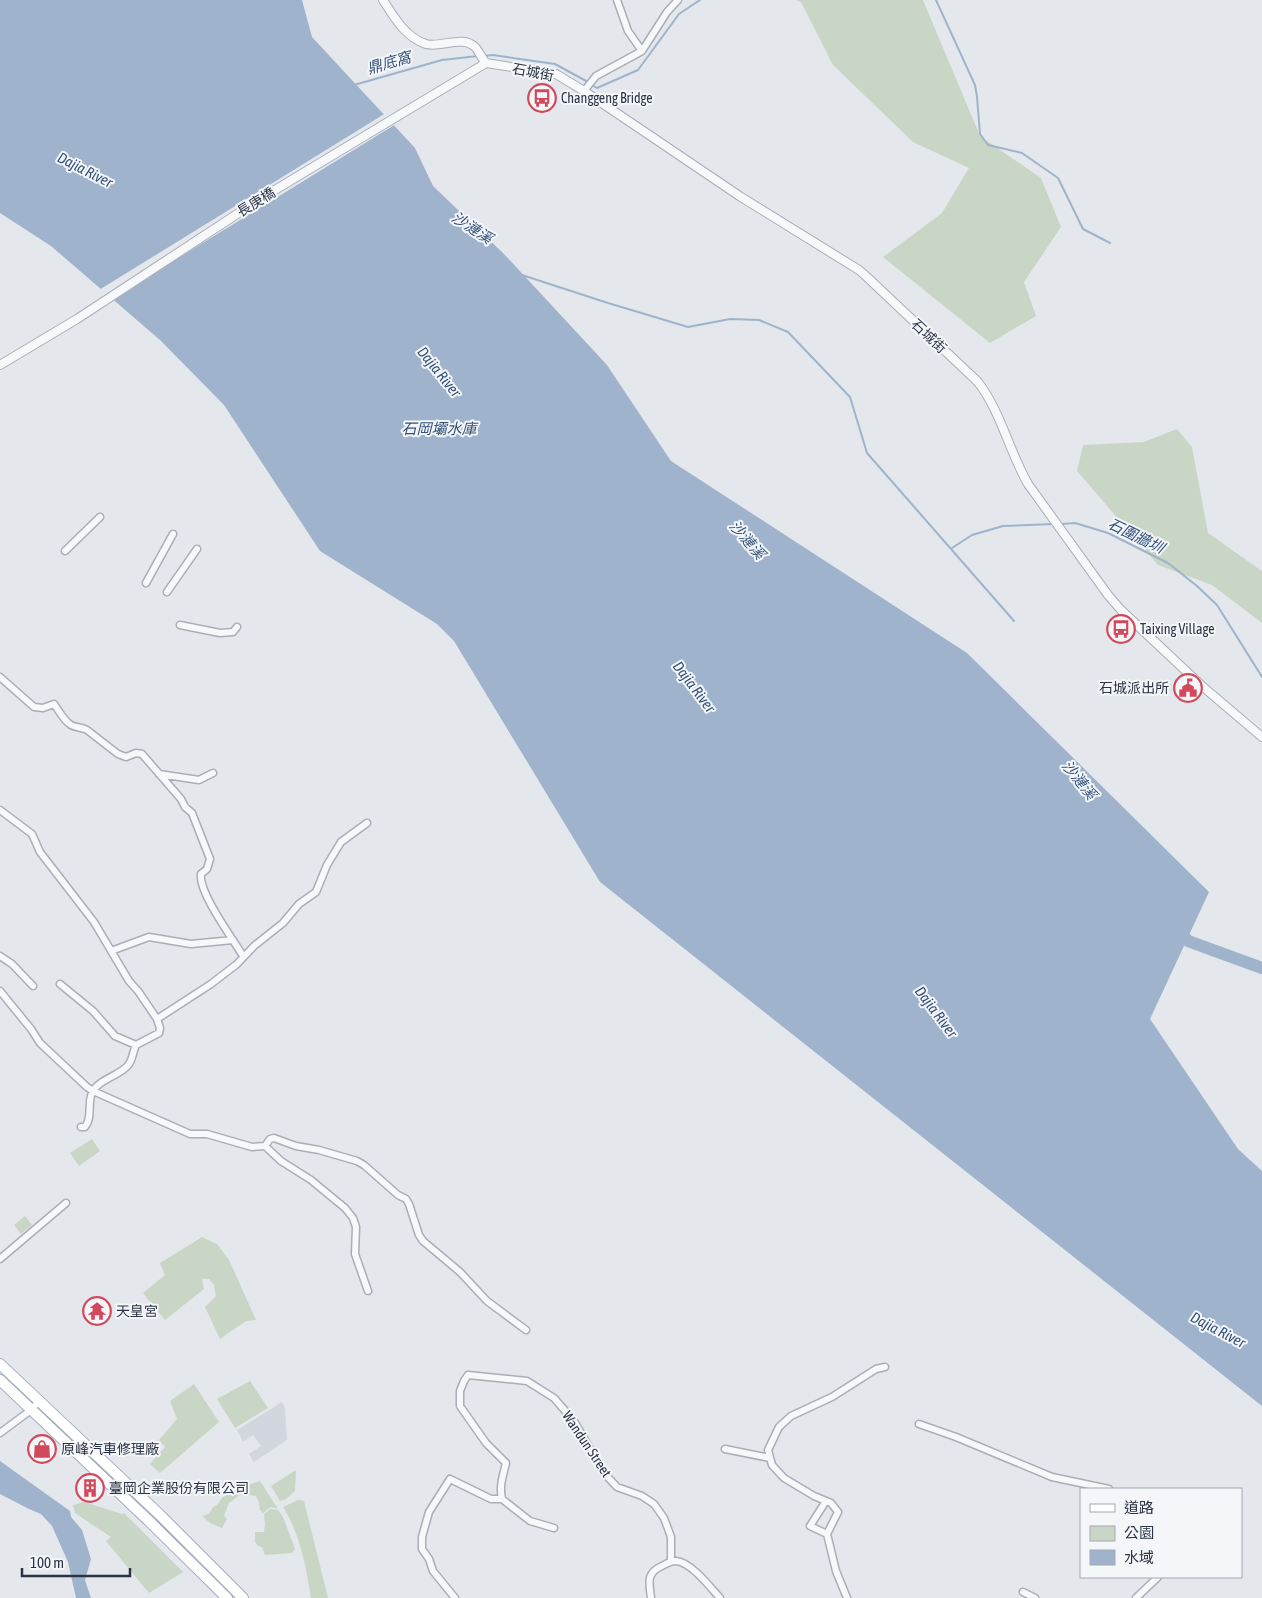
<svg xmlns="http://www.w3.org/2000/svg" width="1262" height="1598" viewBox="0 0 1262 1598" font-family="'Asap Condensed','Noto Sans TC',sans-serif">
  <style>
    .built { fill: #d2d6de }
    .green { fill: #c9d6c5 }
    .water { fill: #9fb4cc }
    .pier { fill: #e4e7ec }
    .lines { fill: none; stroke-linecap: round; stroke-linejoin: round }
    .stream { stroke: #9fb4cc; stroke-width: 2 }
    .river { stroke: #9fb4cc; stroke-width: 12 }
    .minor-casing { stroke: #a9aeb7; stroke-width: 9 }
    .tertiary-casing { stroke: #a9aeb7; stroke-width: 10 }
    .primary-casing { stroke: #a3abb8; stroke-width: 12 }
    .minor { stroke: #f7f8fa; stroke-width: 6 }
    .tertiary { stroke: #f7f8fa; stroke-width: 8 }
    .primary { stroke: #fff; stroke-width: 10 }
    .labels { text-anchor: middle; stroke-width: 4; stroke-linejoin: round; paint-order: stroke }
    .street-label { font-size: 14px; fill: #2b3445; stroke: #f4f6f9 }
    .poi-label { font-size: 14px; fill: #2b3445; stroke: #f4f6f9; text-anchor: start }
    .water-label { font-size: 15px; font-style: italic; fill: #34527a; stroke: #f4f6f9 }
  </style>
  <rect width="100%" height="100%" fill="#e4e7ec"/>
  <path class="built" d="M 282,1402 L 285,1408 L 287,1440 L 254,1462 L 249,1454 L 261,1446 L 253,1435 L 243,1442 L 237,1430 Z"/>
  <path class="green" d="M 796,0 L 923,0 L 980,136 L 1041,178 L 1061,227 L 1024,282 L 1036,316 L 990,343 L 883,257 L 942,213 L 969,168 L 913,142 L 833,65 L 801,2 Z
    M 1177,429 L 1192,447 L 1208,533 L 1262,571 L 1262,623 L 1212,585 L 1158,565 L 1077,471 L 1083,445 L 1144,442 Z
    M 92,1139 L 100,1151 L 79,1166 L 70,1153 Z
    M 25,1216 L 32,1225 L 21,1234 L 14,1225 Z
    M 202,1237 L 217,1244 L 229,1260 L 256,1320 L 246,1321 L 220,1339 L 205,1307 L 216,1296 L 214,1285 L 209,1279 L 202,1279 L 204,1289 L 165,1320 L 143,1293 L 165,1275 L 160,1263 Z
    M 250,1381 L 268,1408 L 235,1428 L 217,1399 Z
    M 194,1384 L 219,1422 L 160,1473 L 150,1464 L 165,1447 L 159,1440 L 177,1419 L 170,1401 Z
    M 296,1470 L 295,1491 L 286,1499 L 280,1501 L 271,1486 Z
    M 260,1481 L 278,1509 L 271,1507 L 263,1513 L 260,1510 L 259,1502 L 256,1496 L 241,1494 L 229,1503 L 224,1516 L 227,1519 L 222,1528 L 210,1523 L 202,1516 L 209,1514 L 213,1507 L 217,1505 L 222,1498 L 245,1483 L 248,1485 Z
    M 298,1500 L 304,1501 L 328,1598 L 311,1598 C 306,1566 300,1534 283,1507 Z
    M 84,1502 L 122,1514 L 124,1513 L 183,1572 L 149,1593 L 106,1541 L 111,1537 L 75,1513 L 73,1505 Z
    M 271,1509 L 278,1510 L 283,1517 L 295,1549 L 292,1553 L 265,1555 L 262,1547 L 258,1546 L 255,1542 L 255,1532 L 264,1532 L 265,1524 L 264,1514 Z"/>
  <path class="water" d="M 0,0 L 302,0 L 312,37 L 415,148 L 433,186 L 505,255 L 607,365 L 671,461 L 967,653 L 1209,892 L 1150,1019 L 1238,1149 L 1262,1171 L 1262,1406 L 600,882 L 454,641 L 437,624 L 320,551 L 224,405 L 160,340 L 51,246 L 0,213 Z
    M 0,1461 L 70,1511 L 71,1517 L 82,1530 L 91,1559 L 85,1580 L 91,1598 L 76,1598 L 68,1562 L 52,1526 L 41,1514 L 29,1509 L 0,1494 Z"/>
  <path class="pier" d="M 386,113 L 396,124 L 110,300 L 99,290 Z"/>
  <g class="lines">
    <path class="stream" d="M 936,0 L 975,85 L 977,97 L 980,134 L 988,145 L 1022,153 L 1058,178 L 1083,229 L 1110,243
      M 483,56 L 493,55 L 555,64 L 588,82
      M 354,85 L 442,60 L 478,56
      M 592,85 L 597,88 L 638,70 L 679,14 L 700,0
      M 522,275 L 608,303 L 688,327 L 730,319 L 759,320 L 788,332 L 850,397 L 867,453 L 1014,621
      M 1061,524 L 1075,523 L 1108,533 L 1168,563 L 1197,586 L 1217,605 L 1262,677
      M 952,548 L 972,535 L 1003,526 L 1054,524"/>
    <path class="river" d="M 1176,927 L 1188,941 L 1262,968"/>
    <defs>
      <path id="minor" d="M 617,0 L 628,31 L 642,51
        M 584,91 L 596,76 L 642,51 L 667,12 L 678,0
        M 65,551 L 100,517
        M 146,583 L 173,534
        M 167,592 L 197,549
        M 180,625 L 220,633 L 233,632 L 237,627
        M 0,677 L 34,707 L 43,708 L 54,704 C 59,711 64,721 71,725 C 76,728 82,727 87,730 L 118,754 L 126,757 L 136,753 L 142,754 L 181,799 L 185,807 L 192,813 L 210,859 L 207,869 L 201,874 C 198,892 233,939 243,956
        M 159,774 L 199,780 L 213,773
        M 0,810 L 32,834 L 40,852 L 94,922 L 129,981 L 138,991 L 157,1019
        M 111,951 L 149,937 L 191,944 L 233,940
        M 0,956 L 12,964 L 33,986
        M 60,984 L 93,1011 L 115,1036 L 136,1045
        M 0,991 L 31,1029 L 40,1043 L 87,1087 L 93,1091 L 190,1134 L 207,1134 L 252,1147 L 265,1146 L 270,1139 L 274,1138 L 296,1146 L 319,1150 L 357,1161 L 364,1165 L 398,1195 L 406,1199 L 409,1204 L 419,1235 L 423,1241 L 460,1272 L 487,1301 L 526,1330
        M 81,1127 L 85,1127 C 93,1117 87,1104 92,1093 C 99,1078 121,1076 129,1064 C 133,1058 133,1051 136,1045 L 159,1033 L 160,1028 L 157,1019 L 211,984 L 237,964 L 254,946 L 283,923 L 299,904 L 316,892 L 327,865 L 341,842 L 367,823
        M 265,1146 L 281,1161 L 311,1180 L 345,1208 L 353,1218 L 356,1227 L 355,1254 L 368,1291
        M 0,1259 L 66,1203
        M 919,1424 L 956,1437 L 1052,1477 L 1109,1489
        M 0,1433 L 31,1410 L 39,1401
        M 725,1449 L 770,1458
        M 502,1499 L 530,1521 L 554,1528
        M 826,1501 L 810,1526 L 827,1534
        M 1023,1592 L 1035,1598
        M 455,1598 L 433,1571 L 429,1559 L 422,1549 L 422,1537 L 429,1512 L 450,1479 L 491,1499 L 502,1499 C 499,1486 503,1476 506,1463 L 486,1443 L 460,1406 L 460,1391 L 464,1381 L 468,1375 L 527,1381 L 554,1398 L 574,1421 L 604,1473 L 617,1487 L 642,1496 L 654,1504 L 664,1518 L 671,1537 L 671,1561
        M 651,1598 C 649,1582 646,1573 662,1566 C 667,1563 671,1561 676,1561 C 691,1562 710,1587 720,1598
        M 847,1598 L 836,1571 L 827,1534 L 838,1512 L 831,1503 L 814,1496 L 784,1478 L 772,1465 L 768,1450 L 779,1427 L 791,1416 L 832,1397 L 876,1369 L 885,1367
        M 1136,1598 L 1158,1577"/>
      <path id="tertiary" d="M 383,0 C 394,17 405,37 426,44 C 440,48 463,35 475,47 C 479,51 482,59 486,63
        M 0,365 L 77,319 L 260,199 L 486,63 L 556,74 L 584,91 L 741,197 L 859,270 L 867,277 L 978,382 C 1001,412 1009,451 1028,484 L 1108,595 L 1121,610 L 1202,686 L 1262,737"/>
      <path id="primary" d="M 0,1364 L 160,1515 L 243,1598
        M 0,1380 L 151,1523 L 227,1598"/>
    </defs>
    <use href="#minor" class="minor-casing"/>
    <use href="#tertiary" class="tertiary-casing"/>
    <use href="#primary" class="primary-casing"/>
    <use href="#minor" class="minor"/>
    <use href="#tertiary" class="tertiary"/>
    <use href="#primary" class="primary"/>
  </g>
  <defs>
    <symbol id="bus-ring" viewBox="-11 -11 22 22"><circle r="9.5" fill="#f4f6f9" stroke="#d1495b" stroke-width="1.5"/><path d="M-5-6H5V4H4V6H2V4H-2V6H-4V4H-5ZM-3.5-4V0h7V-4ZM-3.5 1.2v1.5H-2V1.2ZM2 1.2v1.5H3.5V1.2Z" fill="#d1495b"/></symbol>
    <symbol id="civic-ring" viewBox="-11 -11 22 22"><circle r="9.5" fill="#f4f6f9" stroke="#d1495b" stroke-width="1.5"/><path d="M-.6-6.5H3V-4.5H.6V-3L4-1V1h2V6H-6V1h2V-1L-.6-3ZM-1.2 2.5V6h2.4V2.5Z" fill="#d1495b"/></symbol>
    <symbol id="temple-ring" viewBox="-11 -11 22 22"><circle r="9.5" fill="#f4f6f9" stroke="#d1495b" stroke-width="1.5"/><path d="M0-6L5-2H3V0L6.5 2.5H4V6H1.5V3h-3V6H-4V2.5H-6.5L-3 0V-2H-5Z" fill="#d1495b"/></symbol>
    <symbol id="shop-ring" viewBox="-11 -11 22 22"><circle r="9.5" fill="#f4f6f9" stroke="#d1495b" stroke-width="1.5"/><path d="M-5-2.5h2.3a2.7 3.5 0 0 1 5.4 0H5L5.5 6h-11ZM-1.5-2.5h3a1.5 2.3 0 0 0-3 0Z" fill="#d1495b"/></symbol>
    <symbol id="building-ring" viewBox="-11 -11 22 22"><circle r="9.5" fill="#f4f6f9" stroke="#d1495b" stroke-width="1.5"/><path d="M-4-6H4V6H1V3H-1V6H-4ZM-2.5-4.3h1.7v1.8h-1.7ZM.8-4.3h1.7v1.8H.8ZM-2.5-1h1.7V.8h-1.7ZM.8-1h1.7V.8H.8Z" fill="#d1495b"/></symbol>
  </defs>
  <g fill-rule="evenodd">
    <use href="#bus-ring" x="526" y="82" width="32" height="32"/>
    <use href="#bus-ring" x="1105" y="613" width="32" height="32"/>
    <use href="#civic-ring" x="1172" y="672" width="32" height="32"/>
    <use href="#temple-ring" x="81" y="1295" width="32" height="32"/>
    <use href="#shop-ring" x="26" y="1433" width="32" height="32"/>
    <use href="#building-ring" x="74" y="1472" width="32" height="32"/>
  </g>
  <g class="labels">
    <g class="street-label">
      <text transform="translate(533 72) rotate(11)" y="5">石城街</text>
      <text transform="translate(256 202) rotate(-32)" y="5">長庚橋</text>
      <text transform="translate(929 336) rotate(43)" y="5">石城街</text>
      <text transform="translate(587 1444) rotate(56)" y="5">Wandun Street</text>
    </g>
    <g class="poi-label">
      <text x="561" y="103">Changgeng Bridge</text>
      <text x="1140" y="634">Taixing Village</text>
      <text x="1169" y="693" text-anchor="end">石城派出所</text>
      <text x="116" y="1316">天皇宮</text>
      <text x="61" y="1454">原峰汽車修理廠</text>
      <text x="109" y="1493">臺岡企業股份有限公司</text>
    </g>
    <g class="water-label">
      <text transform="translate(389 63) rotate(-16)" y="5">鼎底窩</text>
      <text transform="translate(85 170) rotate(27)" y="5">Dajia River</text>
      <text transform="translate(472 228) rotate(33)" y="5">沙漣溪</text>
      <text transform="translate(439 372) rotate(51)" y="5">Dajia River</text>
      <text x="439" y="434">石岡壩水庫</text>
      <text transform="translate(1136 536) rotate(26)" y="5">石圍牆圳</text>
      <text transform="translate(747 540) rotate(49)" y="5">沙漣溪</text>
      <text transform="translate(694 687) rotate(53)" y="5">Dajia River</text>
      <text transform="translate(1079 780) rotate(51)" y="5">沙漣溪</text>
      <text transform="translate(936 1012) rotate(53)" y="5">Dajia River</text>
      <text transform="translate(1218 1330) rotate(28)" y="5">Dajia River</text>
    </g>
  </g>
  <rect x="1080" y="1488" width="162" height="90" fill="#f4f6f9" stroke="#a4a8b1"/>
  <rect x="1090" y="1504" width="25" height="8" fill="#ffffff" stroke="#a4a8b1"/>
  <text x="1124" y="1513" font-size="15" fill="#2b3445">道路</text>
  <rect x="1090" y="1526" width="25" height="15" fill="#c9d6c5" stroke="#a4a8b1"/>
  <text x="1124" y="1538" font-size="15" fill="#2b3445">公園</text>
  <rect x="1090" y="1550" width="25" height="15" fill="#9fb4cc" stroke="#a4a8b1"/>
  <text x="1124" y="1563" font-size="15" fill="#2b3445">水域</text>
  <path d="M22 1568v8h108v-8" fill="none" stroke="#2b3445" stroke-width="2.5"/>
  <text x="30" y="1568" font-size="15" fill="#2b3445" stroke="#f4f6f9" stroke-width="4" paint-order="stroke">100 m</text>
</svg>
